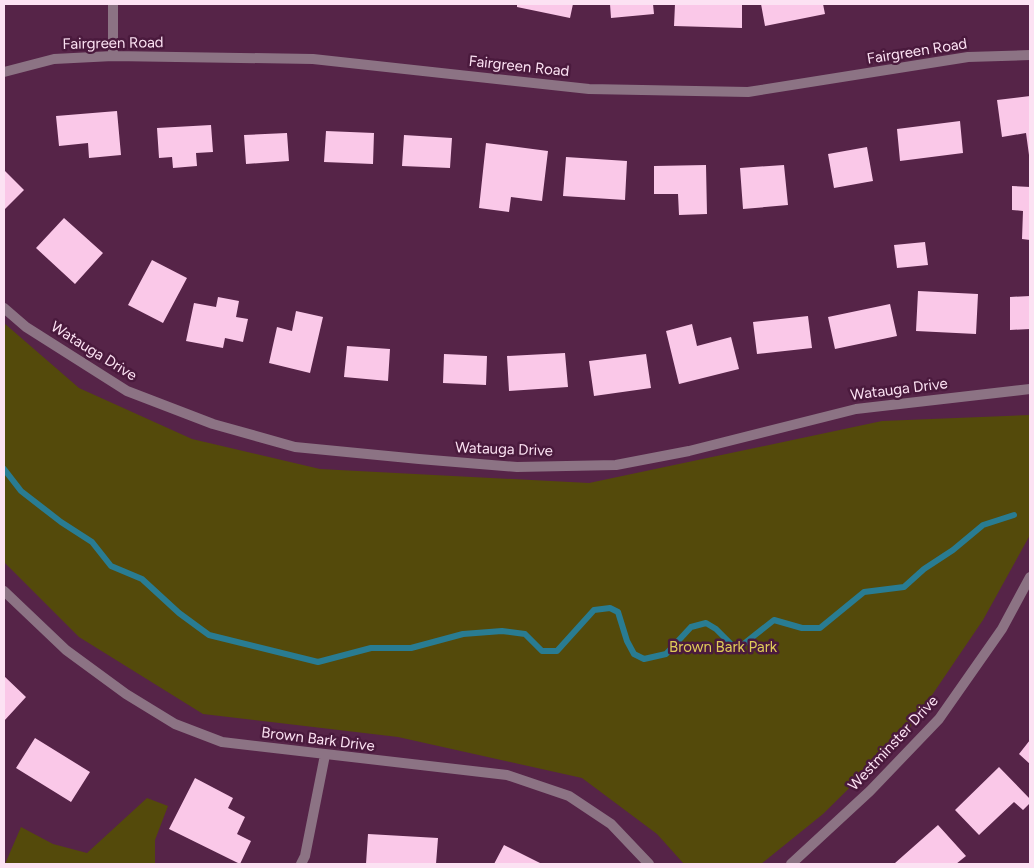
<svg xmlns="http://www.w3.org/2000/svg" width="1034" height="868" viewBox="0 0 1034 868" font-family="Figtree,sans-serif">
  <style>
    .green { fill: #544a0b }
    .lines { fill: none; stroke-linecap: round; stroke-linejoin: round }
    .stream { stroke: #297c92; stroke-width: 6 }
    .building { fill: #fac8e8 }
    .minor { stroke: #8c7384; stroke-width: 10 }
    .labels { text-anchor: middle; stroke-width: 5; stroke-linejoin: round; paint-order: stroke }
    .street-label { font-size: 15px; fill: #fce2f3; stroke: #4a1a3d }
    .park-label { font-size: 15px; fill: #dfcb59; stroke: #4a1a3d }
  </style>
  <rect width="100%" height="100%" fill="#562448"/>
  <path class="green" d="M 4,323 L 79,388 L 192,439 L 320,469 L 589,483 L 882,421 L 1030,415 L 1030,535 L 983,620 L 909,729 L 823,814 L 761,864 L 684,864 L 657,834 L 582,778 L 398,737 L 203,714 L 79,637 L 4,562 Z
    M 147,798 L 168,806 L 155,840 L 155,864 L 5,864 L 21,827 L 53,844 L 87,853 Z"/>
  <g class="lines">
    <path class="stream" d="M 4,469 L 21,491 L 61,522 L 92,542 L 111,566 L 142,579 L 179,613 L 209,635 L 318,662 L 371,648 L 411,648 L 463,634 L 502,631 L 525,634 L 542,651 L 557,651 L 594,610 L 610,608 L 618,612 L 627,641 L 634,654 L 644,659 L 666,654 L 691,627 L 706,623 L 716,629 L 734,647 L 741,646 L 774,620 L 802,628 L 820,628 L 864,592 L 904,587 L 924,569 L 953,550 L 983,525 L 1014,515"/>
  </g>
  <path class="building" d="M 517,4 L 573,4 L 570,18 L 517,7 Z
    M 610,4 L 653,4 L 654,14 L 611,18 Z
    M 675,4 L 742,4 L 742,28 L 674,26 Z
    M 761,4 L 823,4 L 825,14 L 765,26 Z
    M 1030,96 L 1030,154 L 1029,155 L 1026,133 L 1002,137 L 997,100 Z
    M 117,111 L 121,155 L 89,158 L 88,143 L 59,146 L 56,116 Z
    M 960,121 L 963,153 L 900,161 L 897,129 Z
    M 211,125 L 213,152 L 196,153 L 197,166 L 173,168 L 172,157 L 159,158 L 157,128 Z
    M 326,131 L 374,133 L 373,164 L 324,162 Z
    M 287,133 L 289,161 L 246,164 L 244,135 Z
    M 404,135 L 452,138 L 450,168 L 402,166 Z
    M 486,143 L 548,151 L 542,201 L 511,197 L 509,212 L 479,208 Z
    M 867,147 L 873,181 L 834,188 L 828,154 Z
    M 566,157 L 627,161 L 625,200 L 563,196 Z
    M 706,165 L 707,214 L 679,215 L 678,194 L 654,194 L 654,166 Z
    M 784,165 L 788,205 L 743,209 L 740,168 Z
    M 4,170 L 24,190 L 4,210 Z
    M 1012,186 L 1030,187 L 1030,240 L 1022,239 L 1023,211 L 1012,210 Z
    M 64,218 L 103,253 L 75,284 L 36,248 Z
    M 925,242 L 928,265 L 897,268 L 894,245 Z
    M 152,260 L 187,278 L 163,323 L 128,305 Z
    M 918,291 L 978,294 L 976,334 L 916,331 Z
    M 1030,296 L 1030,329 L 1010,330 L 1010,297 Z
    M 218,297 L 239,301 L 236,317 L 248,319 L 243,342 L 225,338 L 223,348 L 186,341 L 194,303 L 216,307 Z
    M 890,304 L 897,336 L 835,349 L 828,317 Z
    M 296,311 L 323,317 L 310,373 L 269,363 L 277,327 L 292,331 Z
    M 808,316 L 812,348 L 757,354 L 753,322 Z
    M 692,324 L 697,346 L 731,337 L 739,369 L 679,384 L 666,331 Z
    M 347,346 L 390,349 L 388,381 L 344,377 Z
    M 565,353 L 568,387 L 509,391 L 507,356 Z
    M 444,354 L 487,356 L 486,385 L 443,383 Z
    M 646,354 L 651,388 L 594,396 L 589,361 Z
    M 4,676 L 26,697 L 4,721 Z
    M 35,738 L 90,772 L 71,802 L 16,768 Z
    M 1030,740 L 1030,764 L 1019,754 Z
    M 999,767 L 1030,799 L 1030,803 L 1023,810 L 1014,802 L 979,835 L 955,810 Z
    M 195,778 L 233,798 L 228,808 L 245,817 L 237,834 L 251,841 L 240,864 L 169,829 Z
    M 938,825 L 966,856 L 956,864 L 896,864 L 895,863 Z
    M 368,834 L 438,838 L 436,864 L 366,864 Z
    M 504,845 L 542,864 L 494,864 Z"/>
  <g class="lines">
    <path class="minor" d="M 113,56 L 113,4
      M 4,72 L 54,59 L 113,56 L 313,59 L 589,89 L 748,92 L 968,57 L 1030,55
      M 4,308 L 26,327 L 127,391 L 213,424 L 295,447 L 419,459 L 517,467 L 616,465 L 689,451 L 856,409 L 1030,389
      M 4,591 L 66,650 L 126,694 L 175,724 L 222,742 L 507,775 L 569,796 L 611,824 L 649,864
      M 301,864 L 305,856 L 325,755
      M 791,864 L 870,791 L 939,719 L 1002,629 L 1030,577"/>
  </g>
  <g class="labels">
    <g class="street-label">
      <text transform="translate(113 43) rotate(-1)" y="5">Fairgreen Road</text>
      <text transform="translate(917 51) rotate(-9)" y="5">Fairgreen Road</text>
      <text transform="translate(519 66) rotate(6)" y="5">Fairgreen Road</text>
      <text transform="translate(94 351) rotate(32)" y="5">Watauga Drive</text>
      <text transform="translate(899 389) rotate(-7)" y="5">Watauga Drive</text>
      <text transform="translate(504 449) rotate(2)" y="5">Watauga Drive</text>
      <text transform="translate(318 739) rotate(7)" y="5">Brown Bark Drive</text>
      <text transform="translate(893 743) rotate(-47)" y="5">Westminster Drive</text>
    </g>
    <g class="park-label">
      <text x="723" y="652">Brown Bark Park</text>
    </g>
  </g>
  <rect width="1034" height="868" fill="none" stroke="#fce2f3" stroke-width="10"/>
</svg>
